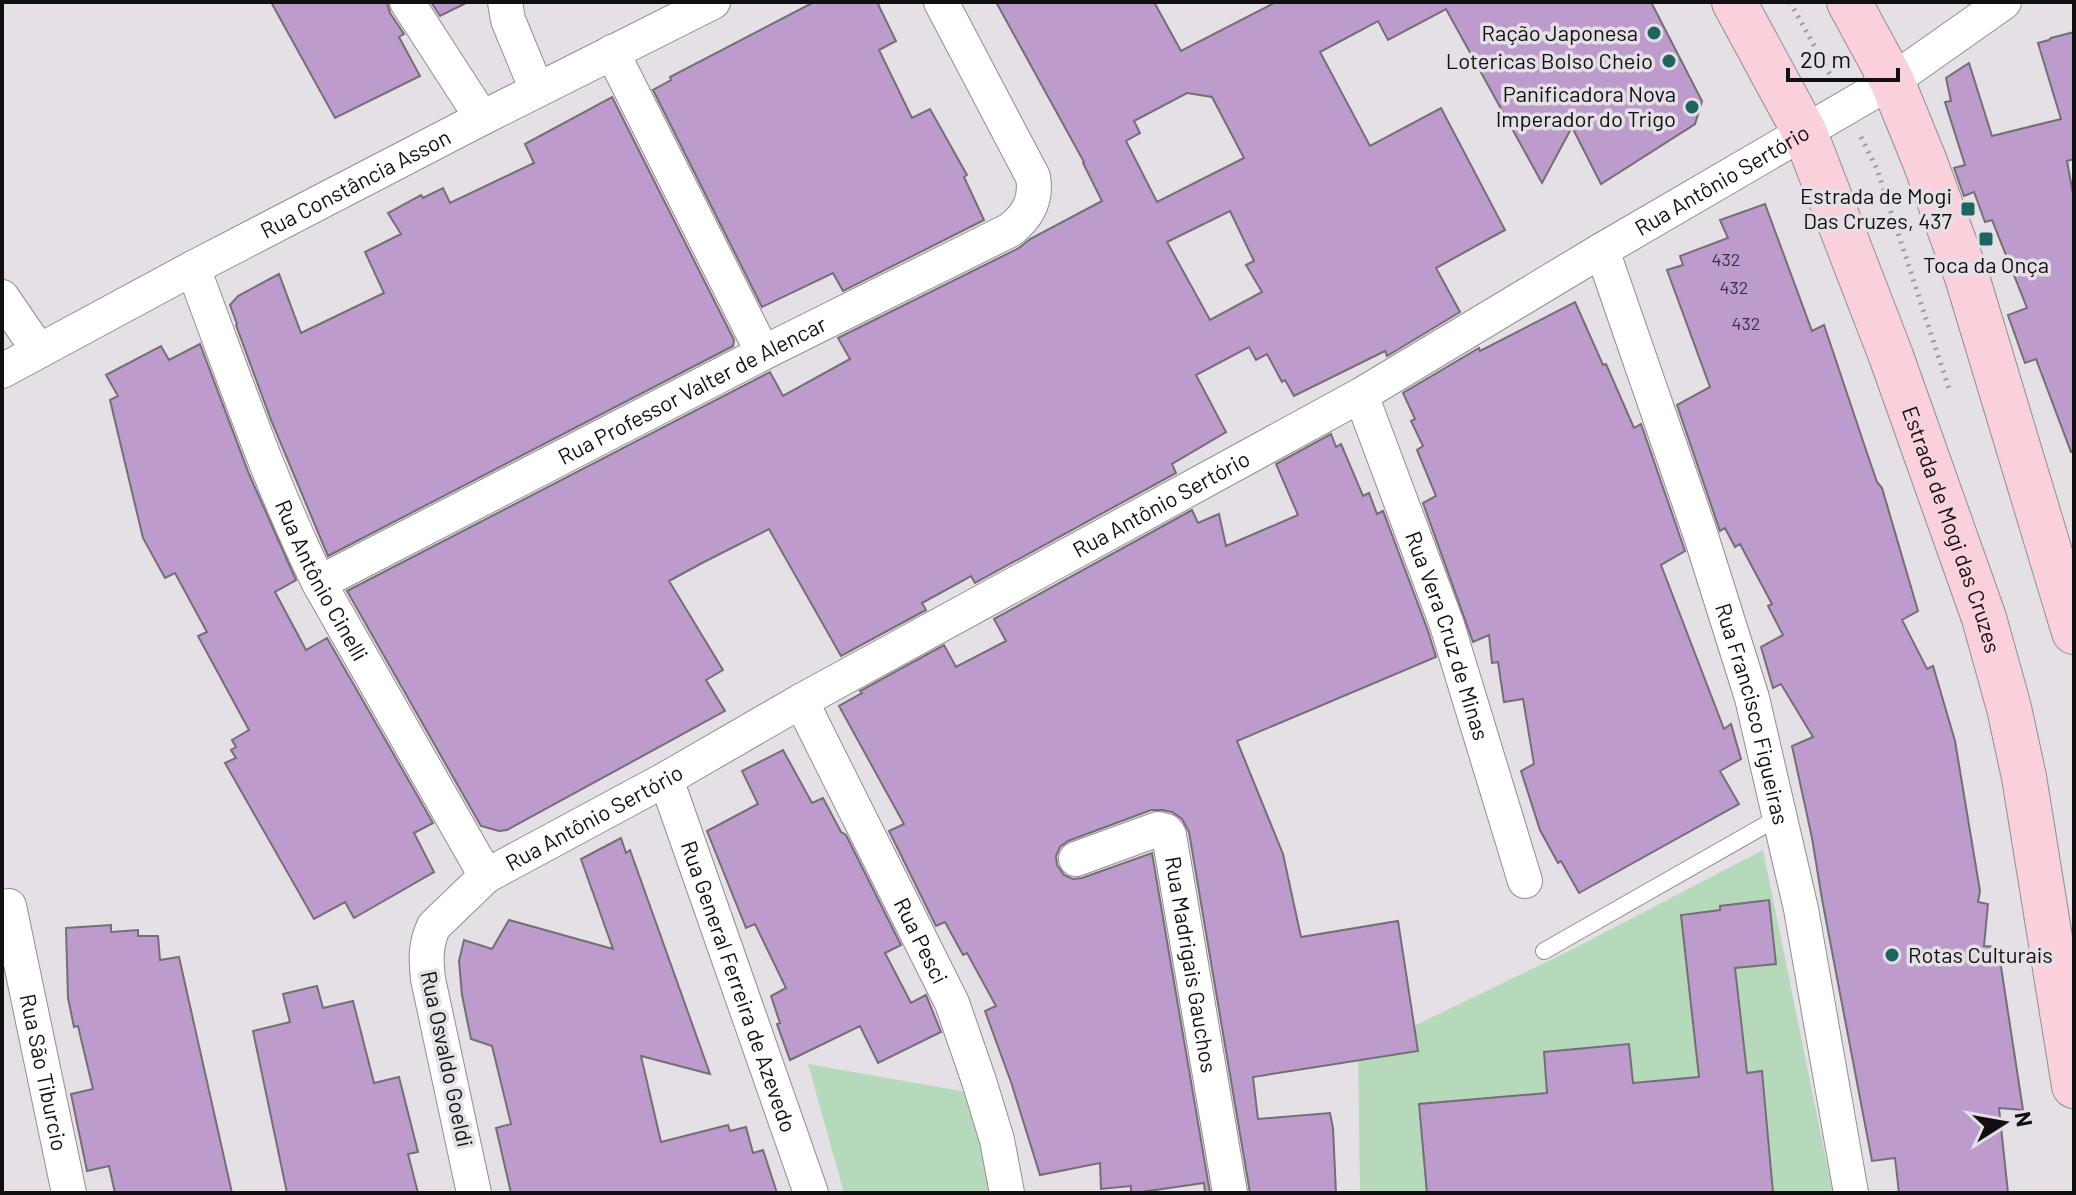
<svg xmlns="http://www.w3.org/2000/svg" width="2076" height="1195" viewBox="0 0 2076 1195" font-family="Barlow,sans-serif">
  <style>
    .green { fill: #b6d9bb }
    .building { fill: #bd9ccd; stroke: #736f75; stroke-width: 2; fill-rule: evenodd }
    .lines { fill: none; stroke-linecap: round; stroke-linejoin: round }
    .service-casing { stroke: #918e93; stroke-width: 18 }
    .minor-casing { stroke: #918e93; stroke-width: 36 }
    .secondary-casing { stroke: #918e93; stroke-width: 46 }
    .path { stroke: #9e9ba0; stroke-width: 5; stroke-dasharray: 2 6; stroke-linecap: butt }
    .service { stroke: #fff; stroke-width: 16 }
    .minor { stroke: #fff; stroke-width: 34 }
    .secondary { stroke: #fad1da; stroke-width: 44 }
    .poi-dot { fill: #1c665f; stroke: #e4e0e6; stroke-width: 3 }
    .labels { text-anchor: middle; stroke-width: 7; stroke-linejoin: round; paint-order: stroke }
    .number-label { font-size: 18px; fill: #3b3240 }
    .poi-label { font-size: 22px; fill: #100f11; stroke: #e4e0e6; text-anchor: end }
    .street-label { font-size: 22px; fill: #100f11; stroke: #e4e0e6 }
  </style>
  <rect width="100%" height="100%" fill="#e4e0e6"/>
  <path class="green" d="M 1763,850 L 1832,1189 L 1831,1193 L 1360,1193 L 1358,1053 L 1569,951 Z
    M 808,1064 L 972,1093 L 991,1193 L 844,1193 Z"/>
  <path class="building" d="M 271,2 L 387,2 L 390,13 L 404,34 L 399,37 L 420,76 L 335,118 Z
    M 431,2 L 468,2 L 440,16 Z
    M 814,2 L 877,2 L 896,41 L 879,50 L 912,118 L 930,109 L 967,175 L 964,177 L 984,220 L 843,291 L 833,273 L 762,307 L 653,90 L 671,80 L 670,77 Z
    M 996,2 L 1154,2 L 1181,51 L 1276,2 L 1651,2 L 1702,101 L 1695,124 L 1601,184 L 1572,127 L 1542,183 L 1446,9 L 1388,40 L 1378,21 L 1320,52 L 1370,146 L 1441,108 L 1505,230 L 1436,268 L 1460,312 L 1387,356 L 1385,351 L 1294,396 L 1285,380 L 1282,382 L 1267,354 L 1256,360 L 1249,347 L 1196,375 L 1226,432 L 1172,464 L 1176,473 L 975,583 L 971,576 L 922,603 L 926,610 L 841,656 L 769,529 L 702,563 L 669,581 L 723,670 L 706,680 L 725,711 L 507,830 L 499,831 L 481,826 L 347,591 L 770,372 L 783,396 L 850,359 L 838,338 L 1019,248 L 1030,239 L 1102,201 L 1083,163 L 1084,162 ZM 1187,93 L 1212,97 L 1244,158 L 1157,202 L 1126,141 L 1140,133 L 1134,121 ZM 1230,211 L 1254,261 L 1246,265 L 1262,292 L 1210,320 L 1167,242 Z
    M 2074,32 L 2074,159 L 2067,161 L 2074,199 L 2074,451 L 2071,452 L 2036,359 L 2025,363 L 2008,315 L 2027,308 L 1992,220 L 1985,222 L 1974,192 L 1964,196 L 1954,168 L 1965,165 L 1945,102 L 1951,101 L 1946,78 L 1969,63 L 1992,136 L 2061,119 L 2038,43 L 2049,40 L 2051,38 Z
    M 612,97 L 734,340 L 733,346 L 328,556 L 271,420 L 236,325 L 237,324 L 230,305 L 238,296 L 279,274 L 301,333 L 384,293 L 365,252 L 401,234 L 388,213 L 421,195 L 423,198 L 443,188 L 450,203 L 534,163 L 525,144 Z
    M 1765,204 L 1812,331 L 1824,325 L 1868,456 L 1877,482 L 1882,488 L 1918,611 L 1902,620 L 1927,669 L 1933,666 L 1955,741 L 1980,891 L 1978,902 L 1988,904 L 1984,946 L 1998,947 L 2023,1110 L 1999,1108 L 2008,1193 L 1899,1193 L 1895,1158 L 1872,1161 L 1822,899 L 1812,838 L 1792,746 L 1813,737 L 1781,684 L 1773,688 L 1761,647 L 1783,635 L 1768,606 L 1772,604 L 1740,544 L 1735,547 L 1725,528 L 1720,531 L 1677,405 L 1710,387 L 1667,270 L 1683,265 L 1680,256 L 1728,238 L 1720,220 Z
    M 1575,302 L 1603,365 L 1606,364 L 1634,428 L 1641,424 L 1685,551 L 1661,565 L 1724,729 L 1731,724 L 1741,759 L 1720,771 L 1739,804 L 1579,893 L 1561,861 L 1558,863 L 1540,830 L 1521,771 L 1534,764 L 1523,699 L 1504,702 L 1498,662 L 1492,663 L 1489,635 L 1473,642 L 1423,503 L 1436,496 L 1417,450 L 1423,446 L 1411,421 L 1415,419 L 1403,393 L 1479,348 L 1480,351 Z
    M 200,344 L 249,474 L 296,580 L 275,592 L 306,650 L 327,638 L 433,823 L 414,833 L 434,872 L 354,918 L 345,902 L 314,919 L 225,763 L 236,758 L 231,750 L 236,747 L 232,740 L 249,730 L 198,636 L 207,632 L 175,573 L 165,578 L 143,538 L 110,400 L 118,396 L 106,375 L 161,346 L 169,360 Z
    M 1331,434 L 1336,447 L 1341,444 L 1363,496 L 1369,493 L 1377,514 L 1383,511 L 1428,631 L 1436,657 L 1237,741 L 1283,854 L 1301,937 L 1398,921 L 1418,1051 L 1253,1077 L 1258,1119 L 1330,1113 L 1333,1128 L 1336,1193 L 1250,1193 L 1189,832 L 1182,819 L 1172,812 L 1162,810 L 1151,810 L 1068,841 L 1060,847 L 1056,856 L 1057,865 L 1064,875 L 1073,879 L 1082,878 L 1152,853 L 1210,1193 L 1205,1193 L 1204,1183 L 1134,1193 L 1131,1193 L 1131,1186 L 1101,1189 L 1100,1163 L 1040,1175 L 1011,1082 L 985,1011 L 996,1006 L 967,953 L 963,955 L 945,922 L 936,926 L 889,831 L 904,824 L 839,706 L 862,693 L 860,691 L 944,645 L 956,667 L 1006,641 L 994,619 L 1192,510 L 1198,523 L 1219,514 L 1226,546 L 1298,515 L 1276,464 Z
    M 783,750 L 812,803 L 823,798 L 841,832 L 846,835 L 901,945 L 885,953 L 911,1003 L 926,995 L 941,1032 L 878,1063 L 860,1026 L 790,1060 L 777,1024 L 780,1023 L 771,996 L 786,988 L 755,924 L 746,928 L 707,831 L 758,804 L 742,771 Z
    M 621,838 L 626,853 L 630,850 L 710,1074 L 641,1056 L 661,1142 L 728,1125 L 730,1131 L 746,1127 L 753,1153 L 763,1150 L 777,1193 L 511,1193 L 496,1128 L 511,1124 L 492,1046 L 471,1039 L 462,995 L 459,961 L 464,940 L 492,949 L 509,920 L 613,949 L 581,859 Z
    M 1769,900 L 1776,964 L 1735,968 L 1747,1073 L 1762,1071 L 1773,1193 L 1427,1193 L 1419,1104 L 1547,1093 L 1544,1052 L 1629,1044 L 1633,1083 L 1699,1077 L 1681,915 L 1720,910 L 1720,906 Z
    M 111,925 L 111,932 L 138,930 L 138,936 L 158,936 L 160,960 L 179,957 L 232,1193 L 115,1193 L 109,1166 L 87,1171 L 71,1094 L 93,1089 L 78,1026 L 74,1027 L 68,998 L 66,928 Z
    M 317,986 L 323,1008 L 353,1001 L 374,1083 L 399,1077 L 418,1152 L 408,1154 L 418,1193 L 287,1193 L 253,1031 L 290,1022 L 283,994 Z"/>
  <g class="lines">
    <defs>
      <path id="service" d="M 1544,951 L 1781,816"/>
      <g id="minor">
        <path d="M 407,2 L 482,118"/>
        <path d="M 505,2 L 508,20 L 537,90"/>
        <path d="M 612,52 L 763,353"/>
        <path id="s1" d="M 1602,250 L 1701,536 L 1752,698 L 1801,909 L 1851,1193"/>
        <path id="s2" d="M 193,268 C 233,374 269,481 319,583 L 486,876"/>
        <path d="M 2,297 L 39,351"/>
        <path id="s3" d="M 2,371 L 193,268 L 482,118 L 713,2"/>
        <path id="s4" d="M 1361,395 L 1447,625 L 1525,881"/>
        <path id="s5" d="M 319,583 L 763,353 L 1010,230 C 1028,216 1037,200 1033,177 L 941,2"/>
        <path id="s6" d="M 801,701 L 952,1003 L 979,1081 L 997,1140 L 1007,1193"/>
        <path id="s7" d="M 666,779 L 811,1193"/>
        <path id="s8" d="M 1076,859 L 1158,829 L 1166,831 L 1169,835 L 1230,1193"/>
        <path id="s9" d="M 9,906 L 69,1193"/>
        <path id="s10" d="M 474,1193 L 428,979 C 426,961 425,944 434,926 L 486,876 L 666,779 L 801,701 L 1361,395 L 1602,250 L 1892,81 L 2004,2"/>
      </g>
      <g id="secondary">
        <path id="s11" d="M 1734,2 L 1805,133 L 1891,356 L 1984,618 L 2009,708 L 2024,777 L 2074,1086"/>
        <path d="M 1849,2 L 1892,81 L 1925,162 L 1967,277 L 2074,632"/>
      </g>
    </defs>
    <use href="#service" class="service-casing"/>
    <use href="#minor" class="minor-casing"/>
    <use href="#secondary" class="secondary-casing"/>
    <path class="path" d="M 1790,2 L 1832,78
      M 1861,137 L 1877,169 L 1950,392"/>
    <use href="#service" class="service"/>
    <use href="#minor" class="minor"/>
    <use href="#secondary" class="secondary"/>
  </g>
  <g class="poi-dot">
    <circle cx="1654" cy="33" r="8"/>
    <circle cx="1669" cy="61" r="8"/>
    <circle cx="1692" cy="107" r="8"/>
    <rect x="1960" y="201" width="16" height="16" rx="4"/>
    <rect x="1978" y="231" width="16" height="16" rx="4"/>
    <circle cx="1892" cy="955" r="8"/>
  </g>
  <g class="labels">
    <g class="number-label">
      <text x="1726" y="266">432</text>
      <text x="1734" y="294">432</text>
      <text x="1746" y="330">432</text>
    </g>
    <g class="poi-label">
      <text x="1638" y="41">Ração Japonesa</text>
      <text x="1653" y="69">Lotericas Bolso Cheio</text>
      <text x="1676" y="102">Panificadora Nova<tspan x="1676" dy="25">Imperador do Trigo</tspan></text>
      <text x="1952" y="204">Estrada de Mogi<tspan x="1952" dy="25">Das Cruzes, 437</tspan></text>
      <text x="1986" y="273" text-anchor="middle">Toca da Onça</text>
      <text x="1908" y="963" text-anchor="start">Rotas Culturais</text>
    </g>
    <g class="street-label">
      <text dy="8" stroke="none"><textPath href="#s10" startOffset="1764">Rua Antônio Sertório</textPath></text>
      <text dy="8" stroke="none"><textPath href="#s3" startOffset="400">Rua Constância Asson</textPath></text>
      <text dy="8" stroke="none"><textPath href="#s5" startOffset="420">Rua Professor Valter de Alencar</textPath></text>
      <text dy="8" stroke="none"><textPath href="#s10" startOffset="1116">Rua Antônio Sertório</textPath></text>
      <text dy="8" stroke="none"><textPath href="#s11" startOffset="572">Estrada de Mogi das Cruzes</textPath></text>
      <text dy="8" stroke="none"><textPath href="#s2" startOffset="338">Rua Antônio Cinelli</textPath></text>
      <text dy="8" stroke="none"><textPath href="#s4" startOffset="256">Rua Vera Cruz de Minas</textPath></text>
      <text dy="8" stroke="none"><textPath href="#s1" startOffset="488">Rua Francisco Figueiras</textPath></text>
      <text dy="8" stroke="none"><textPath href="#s10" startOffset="468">Rua Antônio Sertório</textPath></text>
      <text dy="8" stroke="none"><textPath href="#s6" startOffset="268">Rua Pesci</textPath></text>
      <text dy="8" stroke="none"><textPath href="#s8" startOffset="232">Rua Madrigais Gauchos</textPath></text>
      <text dy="8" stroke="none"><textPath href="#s7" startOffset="220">Rua General Ferreira de Azevedo</textPath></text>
      <text transform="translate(447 1059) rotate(78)" y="8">Rua Osvaldo Goeldi</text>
      <text dy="8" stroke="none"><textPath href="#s9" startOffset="170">Rua São Tiburcio</textPath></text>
    </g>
  </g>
  <rect width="2076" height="1195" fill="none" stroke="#100f11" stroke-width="8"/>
  <g transform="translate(2004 1123) rotate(79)" stroke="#e4e0e6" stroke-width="6" paint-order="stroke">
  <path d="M0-6L14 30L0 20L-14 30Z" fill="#100f11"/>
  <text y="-12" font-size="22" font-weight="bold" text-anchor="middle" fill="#100f11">N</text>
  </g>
  <path d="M1788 68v12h110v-12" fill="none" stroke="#100f11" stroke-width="4"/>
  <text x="1800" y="68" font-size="24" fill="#100f11" stroke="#e4e0e6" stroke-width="6" paint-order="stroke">20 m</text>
</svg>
